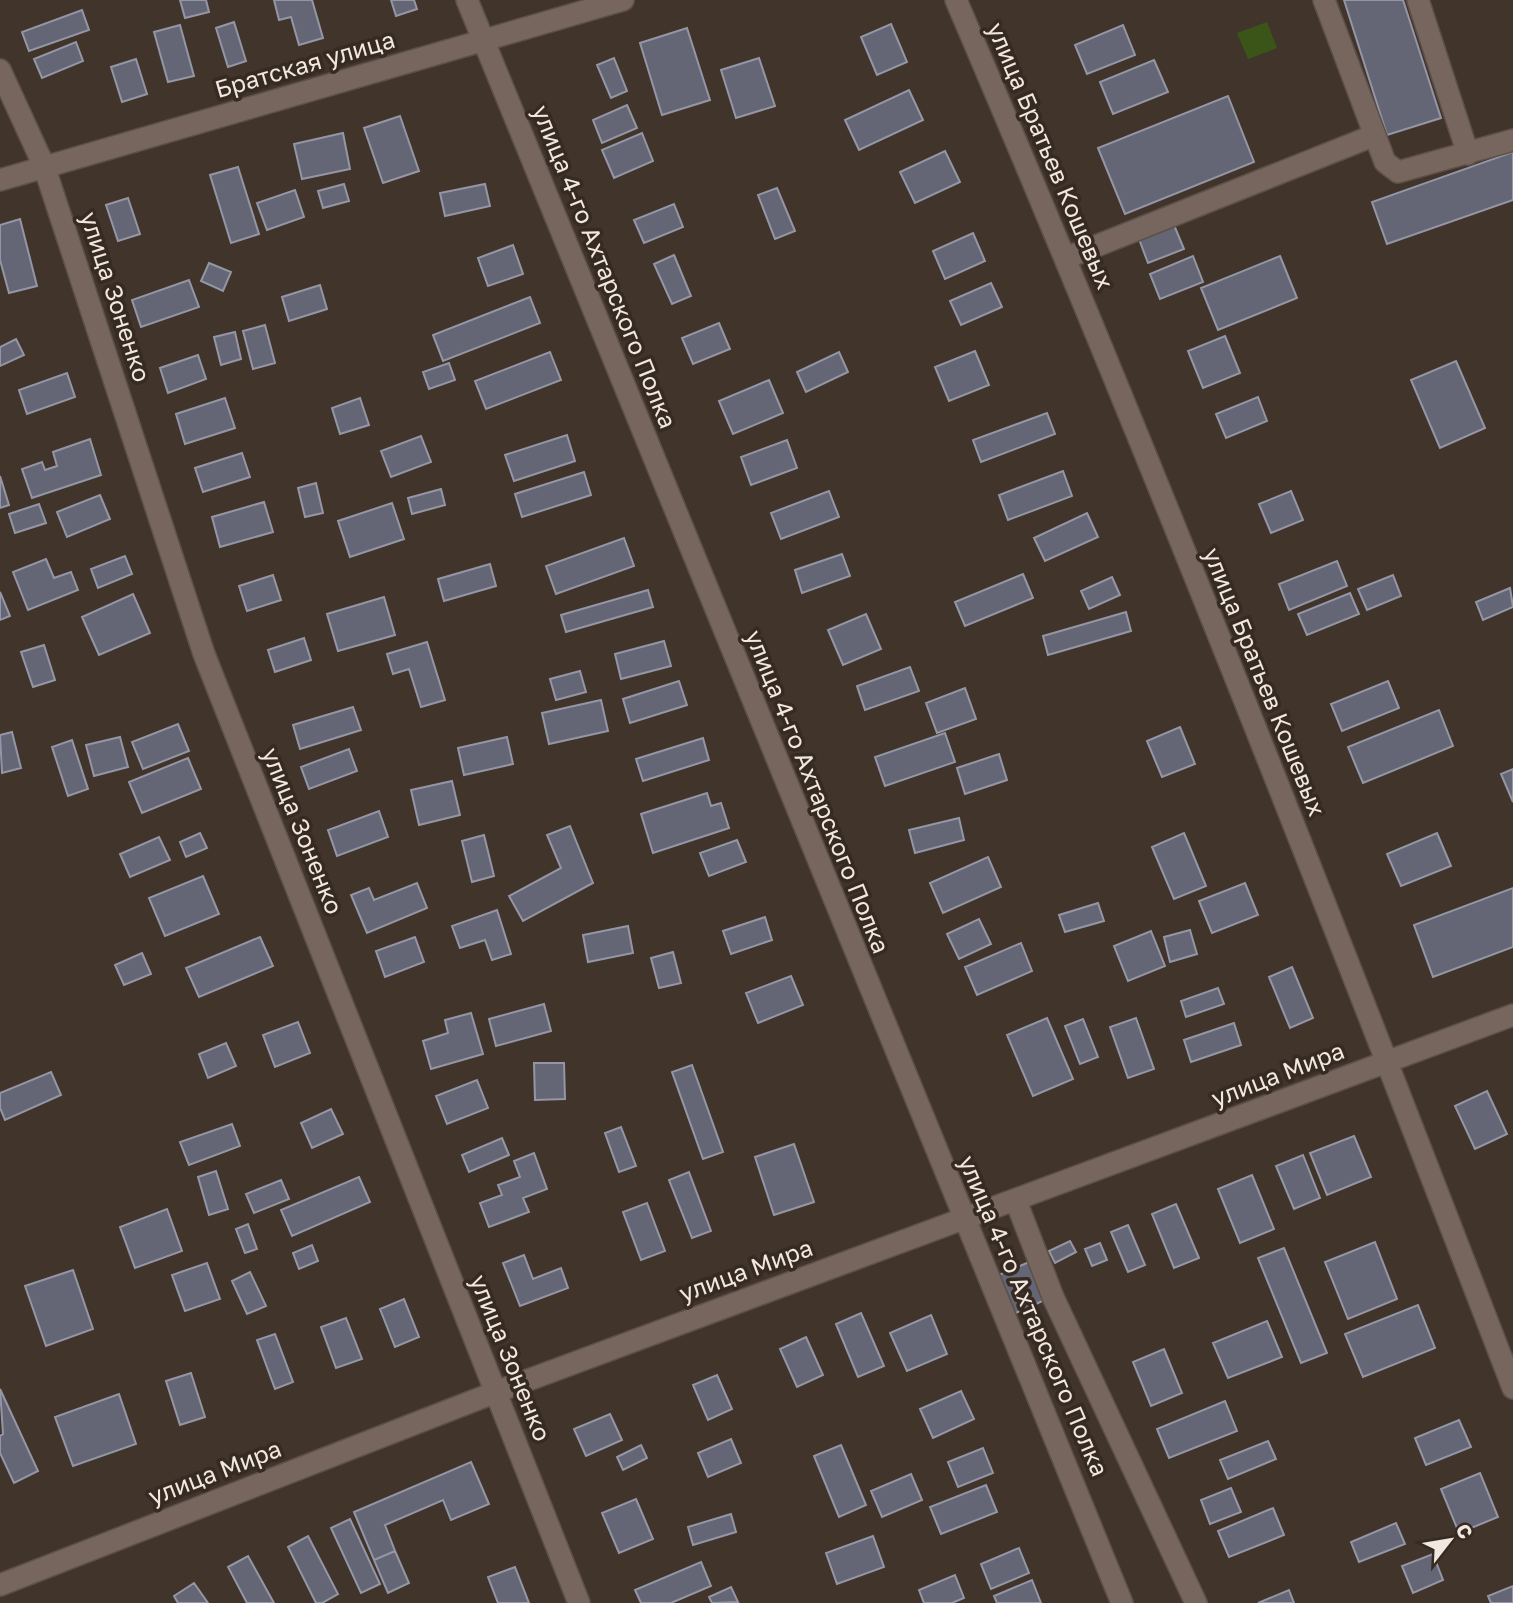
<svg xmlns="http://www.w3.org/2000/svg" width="1513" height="1603" viewBox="0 0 1513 1603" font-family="'Golos Text',sans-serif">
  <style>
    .green { fill: #3b5518 }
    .building { fill: #646675; stroke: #9496a6; stroke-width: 2 }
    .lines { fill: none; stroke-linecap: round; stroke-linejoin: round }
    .minor-casing { stroke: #5c5049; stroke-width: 24 }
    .minor { stroke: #76665d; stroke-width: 21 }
    .labels { text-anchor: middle; stroke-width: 7; stroke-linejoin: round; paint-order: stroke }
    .street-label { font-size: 24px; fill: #f1e8e2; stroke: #372a21 }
  </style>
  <rect width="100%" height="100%" fill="#41342b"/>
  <path class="green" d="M 1267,22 L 1277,48 L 1248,59 L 1237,33 Z"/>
  <path class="building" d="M 180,0 L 206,0 L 209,12 L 185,18 Z
    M 274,0 L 312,0 L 323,38 L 299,45 L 291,17 L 279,20 Z
    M 391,0 L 414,0 L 417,9 L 396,16 Z
    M 1344,0 L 1403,0 L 1441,118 L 1387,135 Z
    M 82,10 L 89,30 L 29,51 L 22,32 Z
    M 234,22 L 246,61 L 228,67 L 216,28 Z
    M 891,24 L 907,62 L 877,75 L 861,37 Z
    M 180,25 L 194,76 L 168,82 L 154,32 Z
    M 1123,25 L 1135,55 L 1087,74 L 1075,45 Z
    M 687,28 L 710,100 L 662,115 L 640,43 Z
    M 76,42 L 83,61 L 42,78 L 34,59 Z
    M 614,58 L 627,91 L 611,98 L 597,65 Z
    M 759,58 L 775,106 L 736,118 L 721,70 Z
    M 136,59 L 147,94 L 122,102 L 111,67 Z
    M 1154,60 L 1168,92 L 1113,114 L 1100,82 Z
    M 909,90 L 923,120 L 859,150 L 845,120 Z
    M 1228,96 L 1254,162 L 1125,214 L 1098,148 Z
    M 627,105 L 637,128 L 602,143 L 593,120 Z
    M 400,116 L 419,171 L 383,183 L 364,128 Z
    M 343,133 L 350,169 L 302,179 L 294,144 Z
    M 642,133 L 653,161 L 614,178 L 602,150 Z
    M 945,151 L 960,182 L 915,203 L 900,172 Z
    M 1513,152 L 1513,200 L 1387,244 L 1372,202 Z
    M 238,167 L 259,234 L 231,243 L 210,175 Z
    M 344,184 L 349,201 L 323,208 L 318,191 Z
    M 485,184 L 490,206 L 445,216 L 440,193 Z
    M 777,188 L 795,231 L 775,239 L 758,195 Z
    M 295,190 L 304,217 L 267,230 L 257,203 Z
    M 128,198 L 140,234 L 118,241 L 106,205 Z
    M 674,204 L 683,227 L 644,243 L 634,220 Z
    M 20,219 L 37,286 L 9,293 L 0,260 L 0,225 Z
    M 1174,225 L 1184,249 L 1148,263 L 1139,239 Z
    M 973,233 L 985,261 L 945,279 L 933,251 Z
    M 513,245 L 523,274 L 488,286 L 478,258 Z
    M 674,255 L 691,296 L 672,304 L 654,264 Z
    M 1193,256 L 1203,282 L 1160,299 L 1150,274 Z
    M 1280,256 L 1297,298 L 1218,330 L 1201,288 Z
    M 209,263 L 231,272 L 223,291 L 201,281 Z
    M 189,280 L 199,307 L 141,327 L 132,300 Z
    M 991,283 L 1002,307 L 961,325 L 950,301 Z
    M 320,285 L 327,309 L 289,321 L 282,297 Z
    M 530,297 L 540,323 L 443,361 L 433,335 Z
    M 719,323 L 730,349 L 693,364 L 682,338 Z
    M 265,325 L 275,363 L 253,369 L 243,331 Z
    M 235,332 L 241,359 L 221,365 L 214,337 Z
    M 1225,336 L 1240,373 L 1203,388 L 1188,351 Z
    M 16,339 L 24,355 L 0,366 L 0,347 Z
    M 975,351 L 989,385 L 949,401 L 935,367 Z
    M 550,352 L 561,380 L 486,409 L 475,381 Z
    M 839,352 L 848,372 L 806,392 L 797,372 Z
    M 198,355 L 206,379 L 168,393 L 160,368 Z
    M 1456,361 L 1485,428 L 1440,448 L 1411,380 Z
    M 449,363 L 455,380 L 429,389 L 423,372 Z
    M 67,373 L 75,397 L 27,414 L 19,390 Z
    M 769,380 L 783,413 L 733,434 L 719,401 Z
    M 1258,397 L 1267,421 L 1226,438 L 1216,414 Z
    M 225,398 L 235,428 L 185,444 L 176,414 Z
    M 360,398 L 369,425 L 340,434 L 332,408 Z
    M 1047,413 L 1055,434 L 981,462 L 973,440 Z
    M 567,435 L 575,461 L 514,481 L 505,455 Z
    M 421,436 L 431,462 L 391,477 L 381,451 Z
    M 90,439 L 101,475 L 32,498 L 22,469 L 42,462 L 45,470 L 57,466 L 53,452 Z
    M 787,440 L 797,468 L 751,485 L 741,457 Z
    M 242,453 L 250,477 L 203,492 L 195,468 Z
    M 1063,471 L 1072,496 L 1008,520 L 999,495 Z
    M 584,472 L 591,495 L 522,517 L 515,494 Z
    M 0,476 L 9,505 L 0,508 Z
    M 316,483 L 323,513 L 305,517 L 298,488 Z
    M 441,489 L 445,505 L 412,514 L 408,498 Z
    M 829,491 L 839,517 L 781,539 L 771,513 Z
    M 1291,491 L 1303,520 L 1271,533 L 1259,504 Z
    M 100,495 L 110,519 L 67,537 L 57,512 Z
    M 264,502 L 273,532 L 220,547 L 212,517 Z
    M 392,503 L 404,539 L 350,557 L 338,521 Z
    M 39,504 L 46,523 L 15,533 L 9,514 Z
    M 1087,513 L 1098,537 L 1045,561 L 1034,538 Z
    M 624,538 L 634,566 L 556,594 L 546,566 Z
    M 842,554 L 850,576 L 802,593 L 795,570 Z
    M 125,556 L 132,574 L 98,588 L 91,569 Z
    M 46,559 L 54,578 L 71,572 L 78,590 L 28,610 L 13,572 Z
    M 1337,561 L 1347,586 L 1289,610 L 1279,584 Z
    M 490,564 L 496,586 L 444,601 L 438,579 Z
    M 1023,574 L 1033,598 L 965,626 L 955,602 Z
    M 273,575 L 281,600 L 247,611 L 239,586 Z
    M 1393,575 L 1401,596 L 1367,610 L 1358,589 Z
    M 1112,577 L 1120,595 L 1089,609 L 1081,591 Z
    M 1510,588 L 1513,607 L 1483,620 L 1476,602 Z
    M 648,590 L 653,607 L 566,632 L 561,615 Z
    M 0,592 L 10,616 L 0,620 Z
    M 1350,593 L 1359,614 L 1307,635 L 1298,614 Z
    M 133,594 L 150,633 L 99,655 L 82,617 Z
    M 384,597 L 395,635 L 338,651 L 327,614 Z
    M 1126,612 L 1131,631 L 1048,655 L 1043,636 Z
    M 866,614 L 881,649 L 843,665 L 828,630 Z
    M 304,638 L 311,660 L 275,672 L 268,650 Z
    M 664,641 L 671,666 L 621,679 L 615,654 Z
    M 427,642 L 445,700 L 421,707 L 409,669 L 393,674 L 387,654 Z
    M 44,645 L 55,680 L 33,687 L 21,652 Z
    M 910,667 L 919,691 L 865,710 L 857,686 Z
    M 580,671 L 586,692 L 556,700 L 550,679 Z
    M 679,681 L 687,705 L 630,723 L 623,699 Z
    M 1388,681 L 1399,708 L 1342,731 L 1331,704 Z
    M 965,688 L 976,719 L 937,733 L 926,703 Z
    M 601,700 L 608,731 L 549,744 L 542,713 Z
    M 353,707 L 361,730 L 300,749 L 293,725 Z
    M 1439,710 L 1453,746 L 1363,783 L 1348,747 Z
    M 178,724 L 189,751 L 143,769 L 132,742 Z
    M 1180,727 L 1195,764 L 1162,777 L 1147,741 Z
    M 12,732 L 21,768 L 2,773 L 0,735 Z
    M 945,733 L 955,762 L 885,786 L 875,757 Z
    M 120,737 L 128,767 L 94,776 L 86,745 Z
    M 507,737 L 513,764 L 464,775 L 458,748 Z
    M 703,738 L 709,760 L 643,781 L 636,759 Z
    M 72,740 L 88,789 L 68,796 L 52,747 Z
    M 349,749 L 357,771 L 309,789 L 301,767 Z
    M 999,754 L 1007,780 L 965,794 L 957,768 Z
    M 188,758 L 201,789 L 142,813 L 129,782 Z
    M 1513,769 L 1513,802 L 1501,774 Z
    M 452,781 L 460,815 L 419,825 L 411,790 Z
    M 707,793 L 711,806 L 721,803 L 729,828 L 653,853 L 641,814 Z
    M 379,811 L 388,837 L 337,856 L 328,830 Z
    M 959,818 L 964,840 L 915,853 L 909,830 Z
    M 570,826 L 593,883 L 523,921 L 509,896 L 561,868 L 547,835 Z
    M 200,833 L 207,848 L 186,857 L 180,842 Z
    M 1184,833 L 1206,886 L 1174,899 L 1152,847 Z
    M 1437,833 L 1451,866 L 1401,886 L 1387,854 Z
    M 484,835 L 494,876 L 472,882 L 462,841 Z
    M 159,837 L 170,860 L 130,877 L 120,854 Z
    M 737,840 L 746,862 L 709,876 L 700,853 Z
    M 988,857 L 1001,887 L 943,913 L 930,883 Z
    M 203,876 L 219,914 L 165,936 L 149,898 Z
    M 417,883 L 427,908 L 367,933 L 351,895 L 369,888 L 374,900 Z
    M 1245,883 L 1258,915 L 1212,933 L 1199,901 Z
    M 1513,888 L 1513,947 L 1433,977 L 1414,925 Z
    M 1098,903 L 1104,921 L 1065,932 L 1059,915 Z
    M 497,910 L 511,954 L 492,960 L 485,940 L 460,948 L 452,926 Z
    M 765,917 L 772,940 L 731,954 L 723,931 Z
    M 979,919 L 991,944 L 959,959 L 947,934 Z
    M 628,926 L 633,953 L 588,962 L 583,935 Z
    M 1190,930 L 1197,954 L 1170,962 L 1164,937 Z
    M 1151,931 L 1165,966 L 1128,981 L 1114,946 Z
    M 260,937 L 273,966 L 199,997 L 186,968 Z
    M 415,937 L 424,962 L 385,977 L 376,951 Z
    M 1021,943 L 1032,971 L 977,995 L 965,967 Z
    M 673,952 L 681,983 L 659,988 L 651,958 Z
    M 142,953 L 151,974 L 124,985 L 115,965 Z
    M 1292,967 L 1313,1018 L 1290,1028 L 1269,977 Z
    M 791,976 L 803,1005 L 758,1023 L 746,993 Z
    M 1218,988 L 1224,1004 L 1186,1017 L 1181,1001 Z
    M 544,1004 L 551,1031 L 496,1046 L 489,1019 Z
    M 471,1013 L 483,1054 L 431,1069 L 423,1041 L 448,1033 L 445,1020 Z
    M 1047,1018 L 1073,1079 L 1033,1096 L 1007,1035 Z
    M 1136,1018 L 1154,1069 L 1128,1078 L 1110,1027 Z
    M 1083,1019 L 1098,1057 L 1080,1064 L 1065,1026 Z
    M 298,1022 L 310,1053 L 275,1067 L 263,1035 Z
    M 1234,1023 L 1241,1045 L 1191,1062 L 1184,1040 Z
    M 226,1043 L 236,1066 L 208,1078 L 199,1054 Z
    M 534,1063 L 564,1063 L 565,1099 L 535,1100 Z
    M 692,1065 L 723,1152 L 703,1159 L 672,1072 Z
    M 51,1072 L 61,1095 L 5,1120 L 0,1108 L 0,1093 Z
    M 477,1080 L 488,1108 L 447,1124 L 436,1096 Z
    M 1487,1091 L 1507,1134 L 1475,1149 L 1455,1106 Z
    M 331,1109 L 343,1134 L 312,1148 L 301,1123 Z
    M 232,1124 L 240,1146 L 189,1165 L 180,1142 Z
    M 621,1127 L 636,1166 L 619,1172 L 605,1133 Z
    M 1354,1136 L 1371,1177 L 1327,1195 L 1310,1153 Z
    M 502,1138 L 509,1155 L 469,1172 L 462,1155 Z
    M 794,1144 L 814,1202 L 774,1215 L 755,1157 Z
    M 534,1153 L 547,1189 L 523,1198 L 529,1212 L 489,1227 L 480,1203 L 502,1195 L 498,1185 L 520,1177 L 514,1161 Z
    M 1303,1155 L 1320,1198 L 1294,1209 L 1276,1166 Z
    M 216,1171 L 228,1209 L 209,1215 L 198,1177 Z
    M 689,1172 L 711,1231 L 692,1238 L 669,1180 Z
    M 1252,1175 L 1274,1229 L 1240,1243 L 1218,1189 Z
    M 359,1177 L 370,1202 L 292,1236 L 281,1210 Z
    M 281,1180 L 289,1199 L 254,1213 L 246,1194 Z
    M 647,1203 L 665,1251 L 641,1260 L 623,1212 Z
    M 1176,1204 L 1199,1258 L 1174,1268 L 1152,1214 Z
    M 167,1209 L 182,1251 L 135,1268 L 120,1227 Z
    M 248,1224 L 257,1249 L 245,1253 L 236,1229 Z
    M 1128,1225 L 1145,1265 L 1128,1272 L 1111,1232 Z
    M 1070,1241 L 1076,1252 L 1055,1263 L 1049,1251 Z
    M 1375,1242 L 1397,1299 L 1348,1319 L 1325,1262 Z
    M 1100,1243 L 1107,1260 L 1092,1266 L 1085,1249 Z
    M 312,1245 L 318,1261 L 299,1269 L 293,1253 Z
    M 1284,1248 L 1327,1353 L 1301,1363 L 1258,1258 Z
    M 524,1255 L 533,1279 L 561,1268 L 568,1288 L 520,1306 L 503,1263 Z
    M 1029,1262 L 1045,1300 L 1011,1315 L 994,1277 Z
    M 207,1263 L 220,1299 L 185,1311 L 172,1275 Z
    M 73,1270 L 93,1329 L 46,1346 L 25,1286 Z
    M 250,1272 L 266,1306 L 247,1314 L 232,1281 Z
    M 404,1299 L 419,1337 L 395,1347 L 380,1309 Z
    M 1418,1305 L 1435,1348 L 1363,1377 L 1345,1334 Z
    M 861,1313 L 884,1366 L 858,1377 L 836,1324 Z
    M 931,1315 L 947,1354 L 907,1371 L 890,1333 Z
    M 346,1318 L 362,1359 L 336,1368 L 321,1327 Z
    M 1267,1321 L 1282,1357 L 1228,1378 L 1213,1343 Z
    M 275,1334 L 293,1382 L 275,1389 L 257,1340 Z
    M 806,1337 L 823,1375 L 797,1387 L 780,1349 Z
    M 1164,1349 L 1182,1393 L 1151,1406 L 1133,1362 Z
    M 191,1373 L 205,1417 L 180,1425 L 166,1381 Z
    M 717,1375 L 732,1409 L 708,1420 L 693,1385 Z
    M 0,1389 L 38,1471 L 14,1483 L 0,1453 L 0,1436 L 3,1434 Z
    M 961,1391 L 974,1419 L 933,1438 L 920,1409 Z
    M 119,1394 L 136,1444 L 73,1466 L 55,1417 Z
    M 1225,1401 L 1237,1431 L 1169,1458 L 1157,1429 Z
    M 610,1414 L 622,1440 L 586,1456 L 574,1429 Z
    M 1459,1420 L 1471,1447 L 1426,1465 L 1415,1438 Z
    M 731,1439 L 741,1463 L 708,1477 L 698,1453 Z
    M 1268,1441 L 1276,1459 L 1228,1479 L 1220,1460 Z
    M 641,1445 L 647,1458 L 623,1470 L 617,1457 Z
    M 841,1445 L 866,1505 L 839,1517 L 814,1456 Z
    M 983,1448 L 993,1473 L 958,1487 L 948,1462 Z
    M 471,1462 L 489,1504 L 451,1520 L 443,1500 L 385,1525 L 395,1551 L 374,1560 L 354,1512 Z
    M 1480,1473 L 1498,1517 L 1459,1533 L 1441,1489 Z
    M 911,1474 L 922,1500 L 882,1517 L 871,1491 Z
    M 986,1485 L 997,1512 L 941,1534 L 930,1507 Z
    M 1231,1488 L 1241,1512 L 1210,1524 L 1201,1500 Z
    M 636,1499 L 653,1539 L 619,1553 L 602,1513 Z
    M 1273,1508 L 1284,1535 L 1229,1557 L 1218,1531 Z
    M 731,1514 L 736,1532 L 693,1545 L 688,1527 Z
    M 350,1519 L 380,1584 L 361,1593 L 331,1528 Z
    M 1396,1523 L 1405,1544 L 1359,1562 L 1351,1542 Z
    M 308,1536 L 338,1594 L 322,1603 L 316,1603 L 288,1547 Z
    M 873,1536 L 884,1567 L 837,1584 L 826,1553 Z
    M 1019,1548 L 1029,1573 L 991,1589 L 981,1564 Z
    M 395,1551 L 409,1583 L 388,1593 L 374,1560 Z
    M 1433,1554 L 1443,1580 L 1413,1593 L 1402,1566 Z
    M 248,1556 L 274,1603 L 247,1603 L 228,1567 Z
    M 701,1562 L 711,1586 L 671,1603 L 641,1603 L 635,1590 Z
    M 515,1567 L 529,1603 L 498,1603 L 488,1577 Z
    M 955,1575 L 964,1598 L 952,1603 L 924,1603 L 919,1590 Z
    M 1032,1580 L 1041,1603 L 997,1603 L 994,1596 Z
    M 194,1583 L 208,1603 L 178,1603 L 174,1596 Z
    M 1513,1586 L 1513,1603 L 1491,1603 L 1488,1596 Z
    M 731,1587 L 738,1602 L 712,1603 L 709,1597 Z
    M 1289,1590 L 1294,1603 L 1258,1603 Z"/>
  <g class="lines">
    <defs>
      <path id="minor" d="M 467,0 L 1122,1603
        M 956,0 C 1152,458 1334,923 1513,1388
        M 1324,0 L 1385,162 L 1398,172 L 1513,140
        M 1418,0 L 1468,154
        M 0,70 L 44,166 L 204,654 L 579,1603
        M 0,180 L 623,0
        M 1066,258 L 1375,135
        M 1016,1201 L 1053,1297 L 1196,1603
        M 0,1585 L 496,1392 L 1513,1015"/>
    </defs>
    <use href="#minor" class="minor-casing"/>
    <use href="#minor" class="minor"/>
  </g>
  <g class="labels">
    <g class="street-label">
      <text transform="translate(305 65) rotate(-16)" y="8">Братская улица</text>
      <text transform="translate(1050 156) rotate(67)" y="8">улица Братьев Кошевых</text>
      <text transform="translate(604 267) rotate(68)" y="8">улица 4-го Ахтарского Полка</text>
      <text transform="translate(115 297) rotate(72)" y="8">улица Зоненко</text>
      <text transform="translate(1264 682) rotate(68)" y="8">улица Братьев Кошевых</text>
      <text transform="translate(817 792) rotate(68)" y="8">улица 4-го Ахтарского Полка</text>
      <text transform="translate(302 831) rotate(68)" y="8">улица Зоненко</text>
      <text transform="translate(1278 1075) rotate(-21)" y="8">улица Мира</text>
      <text transform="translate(746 1271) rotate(-20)" y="8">улица Мира</text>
      <text transform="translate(1033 1316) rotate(67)" y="8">улица 4-го Ахтарского Полка</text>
      <text transform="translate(510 1358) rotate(68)" y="8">улица Зоненко</text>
      <text transform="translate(215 1473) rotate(-21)" y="8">улица Мира</text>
    </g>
  </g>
  <g transform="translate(1450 1540) rotate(59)" stroke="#372a21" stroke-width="5" paint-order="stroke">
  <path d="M0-5L12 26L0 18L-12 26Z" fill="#f1e8e2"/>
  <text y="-10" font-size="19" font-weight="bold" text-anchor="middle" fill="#f1e8e2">С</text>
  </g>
</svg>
